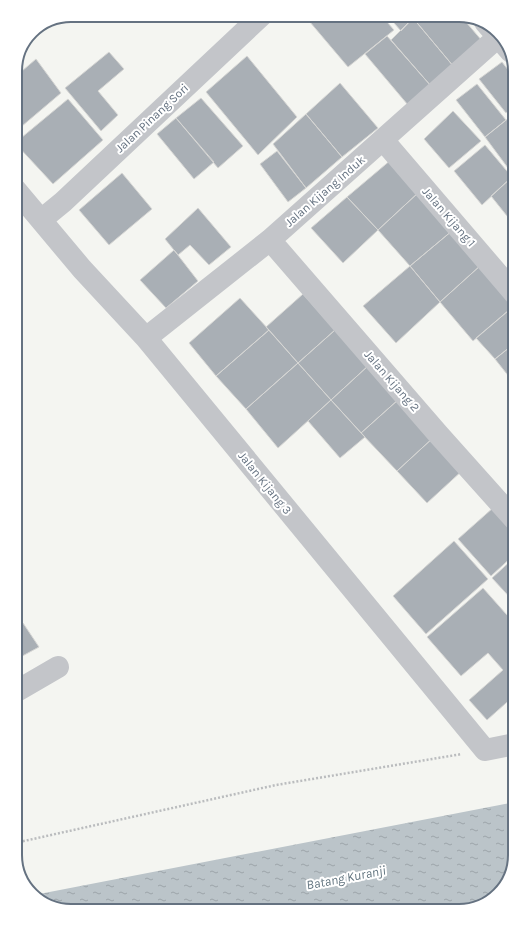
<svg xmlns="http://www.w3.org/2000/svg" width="530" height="926" viewBox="0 0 530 926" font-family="Karla,sans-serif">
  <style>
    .water { fill: url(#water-ripples) }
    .building { fill: #a9afb5; stroke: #d6d6d4 }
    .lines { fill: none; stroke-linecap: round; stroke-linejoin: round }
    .path { stroke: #babcbe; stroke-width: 2.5; stroke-dasharray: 2 2; stroke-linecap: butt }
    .minor { stroke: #c3c5c9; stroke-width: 22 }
    .labels { text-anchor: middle; stroke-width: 4; stroke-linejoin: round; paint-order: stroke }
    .street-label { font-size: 12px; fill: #657281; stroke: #fff }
    .water-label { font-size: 13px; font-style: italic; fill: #60737e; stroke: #fff }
    .rim { fill: none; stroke: #657281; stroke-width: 2 }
  </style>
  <defs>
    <pattern id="water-ripples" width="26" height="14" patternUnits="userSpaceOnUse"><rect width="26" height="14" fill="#bbc4c9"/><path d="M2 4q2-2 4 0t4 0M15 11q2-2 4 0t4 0" fill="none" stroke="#9ca4a9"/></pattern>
  </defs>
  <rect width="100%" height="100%" fill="#f4f5f1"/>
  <path class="water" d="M 515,802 L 515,856 L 506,886 L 484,905 L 459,911 L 67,911 L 40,902 L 34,895 Z"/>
  <path class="building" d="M 304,15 L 381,15 L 394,30 L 348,67 Z
    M 387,15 L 416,15 L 401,31 Z
    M 416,15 L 460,15 L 483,42 L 454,67 L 413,18 Z
    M 413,18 L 454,67 L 431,86 L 391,40 Z
    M 387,36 L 431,86 L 408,105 L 365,54 Z
    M 109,52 L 124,69 L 98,91 L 118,115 L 101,131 L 65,88 Z
    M 247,56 L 297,117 L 258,155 L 206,92 Z
    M 36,59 L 61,93 L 15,132 L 15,77 Z
    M 502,62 L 515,79 L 515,107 L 506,113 L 479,79 Z
    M 340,83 L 378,128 L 342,157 L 306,114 Z
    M 477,84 L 506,120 L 485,137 L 456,100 Z
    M 201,98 L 243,146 L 218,168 L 176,118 Z
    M 68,99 L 103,140 L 53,184 L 15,143 Z
    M 453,111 L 481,141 L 449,168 L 424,139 Z
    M 515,113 L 515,122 L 510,117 Z
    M 306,114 L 342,157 L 306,188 L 273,144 Z
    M 510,117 L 515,122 L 515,169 L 511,172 L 485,137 Z
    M 176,118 L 214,162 L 194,179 L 157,134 Z
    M 485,145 L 512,177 L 482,205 L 454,171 Z
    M 277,151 L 306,188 L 288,202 L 260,164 Z
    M 392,159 L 419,192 L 378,230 L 347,197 Z
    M 122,173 L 152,209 L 109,245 L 79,210 Z
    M 512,177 L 515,181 L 515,226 L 491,196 Z
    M 419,192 L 453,230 L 410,266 L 378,230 Z
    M 347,197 L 378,230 L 343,263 L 311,228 Z
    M 198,208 L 231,247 L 209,265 L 190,245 L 178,255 L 165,239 Z
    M 453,230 L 481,265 L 440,302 L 410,266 Z
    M 515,246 L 515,254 L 511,250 Z
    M 174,250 L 198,281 L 166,308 L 140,280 Z
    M 481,265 L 515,302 L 515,305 L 473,341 L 440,302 Z
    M 410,266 L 440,302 L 396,343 L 363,306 Z
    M 303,294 L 335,330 L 298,363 L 266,327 Z
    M 240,298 L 269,330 L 216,376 L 189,343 Z
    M 515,305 L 515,343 L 495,359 L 476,338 Z
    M 269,330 L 298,363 L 246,409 L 216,376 Z
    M 335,330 L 369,365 L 331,400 L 298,363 Z
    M 515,343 L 515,382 L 514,383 L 495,359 Z
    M 298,363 L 331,400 L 278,448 L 246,409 Z
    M 369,365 L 399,399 L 361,433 L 331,400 Z
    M 399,399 L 434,437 L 397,471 L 361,433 Z
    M 331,400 L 365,437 L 340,458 L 308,421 Z
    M 434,437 L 464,469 L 427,503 L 397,471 Z
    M 494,507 L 515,530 L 515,554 L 491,576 L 458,539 Z
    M 454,541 L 488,579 L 426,634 L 393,596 Z
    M 515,557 L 515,603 L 492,578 Z
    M 483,588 L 515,624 L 515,695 L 487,720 L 469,700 L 503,670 L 488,653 L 461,676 L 427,637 Z
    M 23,623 L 39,647 L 15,660 L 15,628 Z"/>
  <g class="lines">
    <path class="path" d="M 15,843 L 276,785 L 462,754"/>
    <path class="minor" d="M 485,22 L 511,52
      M 383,140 L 515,294
      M 15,189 L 82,269 L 146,338 L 485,750 L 515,744
      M 41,220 L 63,202 L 262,15
      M 270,240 L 438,434 L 515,520
      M 146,338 L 270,240 L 498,37
      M 15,692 L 58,667"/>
  </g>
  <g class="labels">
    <g class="street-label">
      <text transform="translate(152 118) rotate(-43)" y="4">Jalan Pinang Sori</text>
      <text transform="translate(325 191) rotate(-41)" y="4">Jalan Kijang Induk</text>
      <text transform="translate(449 217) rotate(49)" y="4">Jalan Kijang 1</text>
      <text transform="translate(392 381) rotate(49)" y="4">Jalan Kijang 2</text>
      <text transform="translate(265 483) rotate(51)" y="4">Jalan Kijang 3</text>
    </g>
    <g class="water-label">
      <text transform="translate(346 877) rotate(-11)" y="5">Batang Kuranji</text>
    </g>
  </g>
  <path d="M0 0H530V926H0ZM71 22H459A49 49 0 0 1 508 71V855A49 49 0 0 1 459 904H71A49 49 0 0 1 22 855V71A49 49 0 0 1 71 22Z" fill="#fff" fill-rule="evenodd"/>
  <path class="rim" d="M71 22H459A49 49 0 0 1 508 71V855A49 49 0 0 1 459 904H71A49 49 0 0 1 22 855V71A49 49 0 0 1 71 22Z"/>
</svg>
